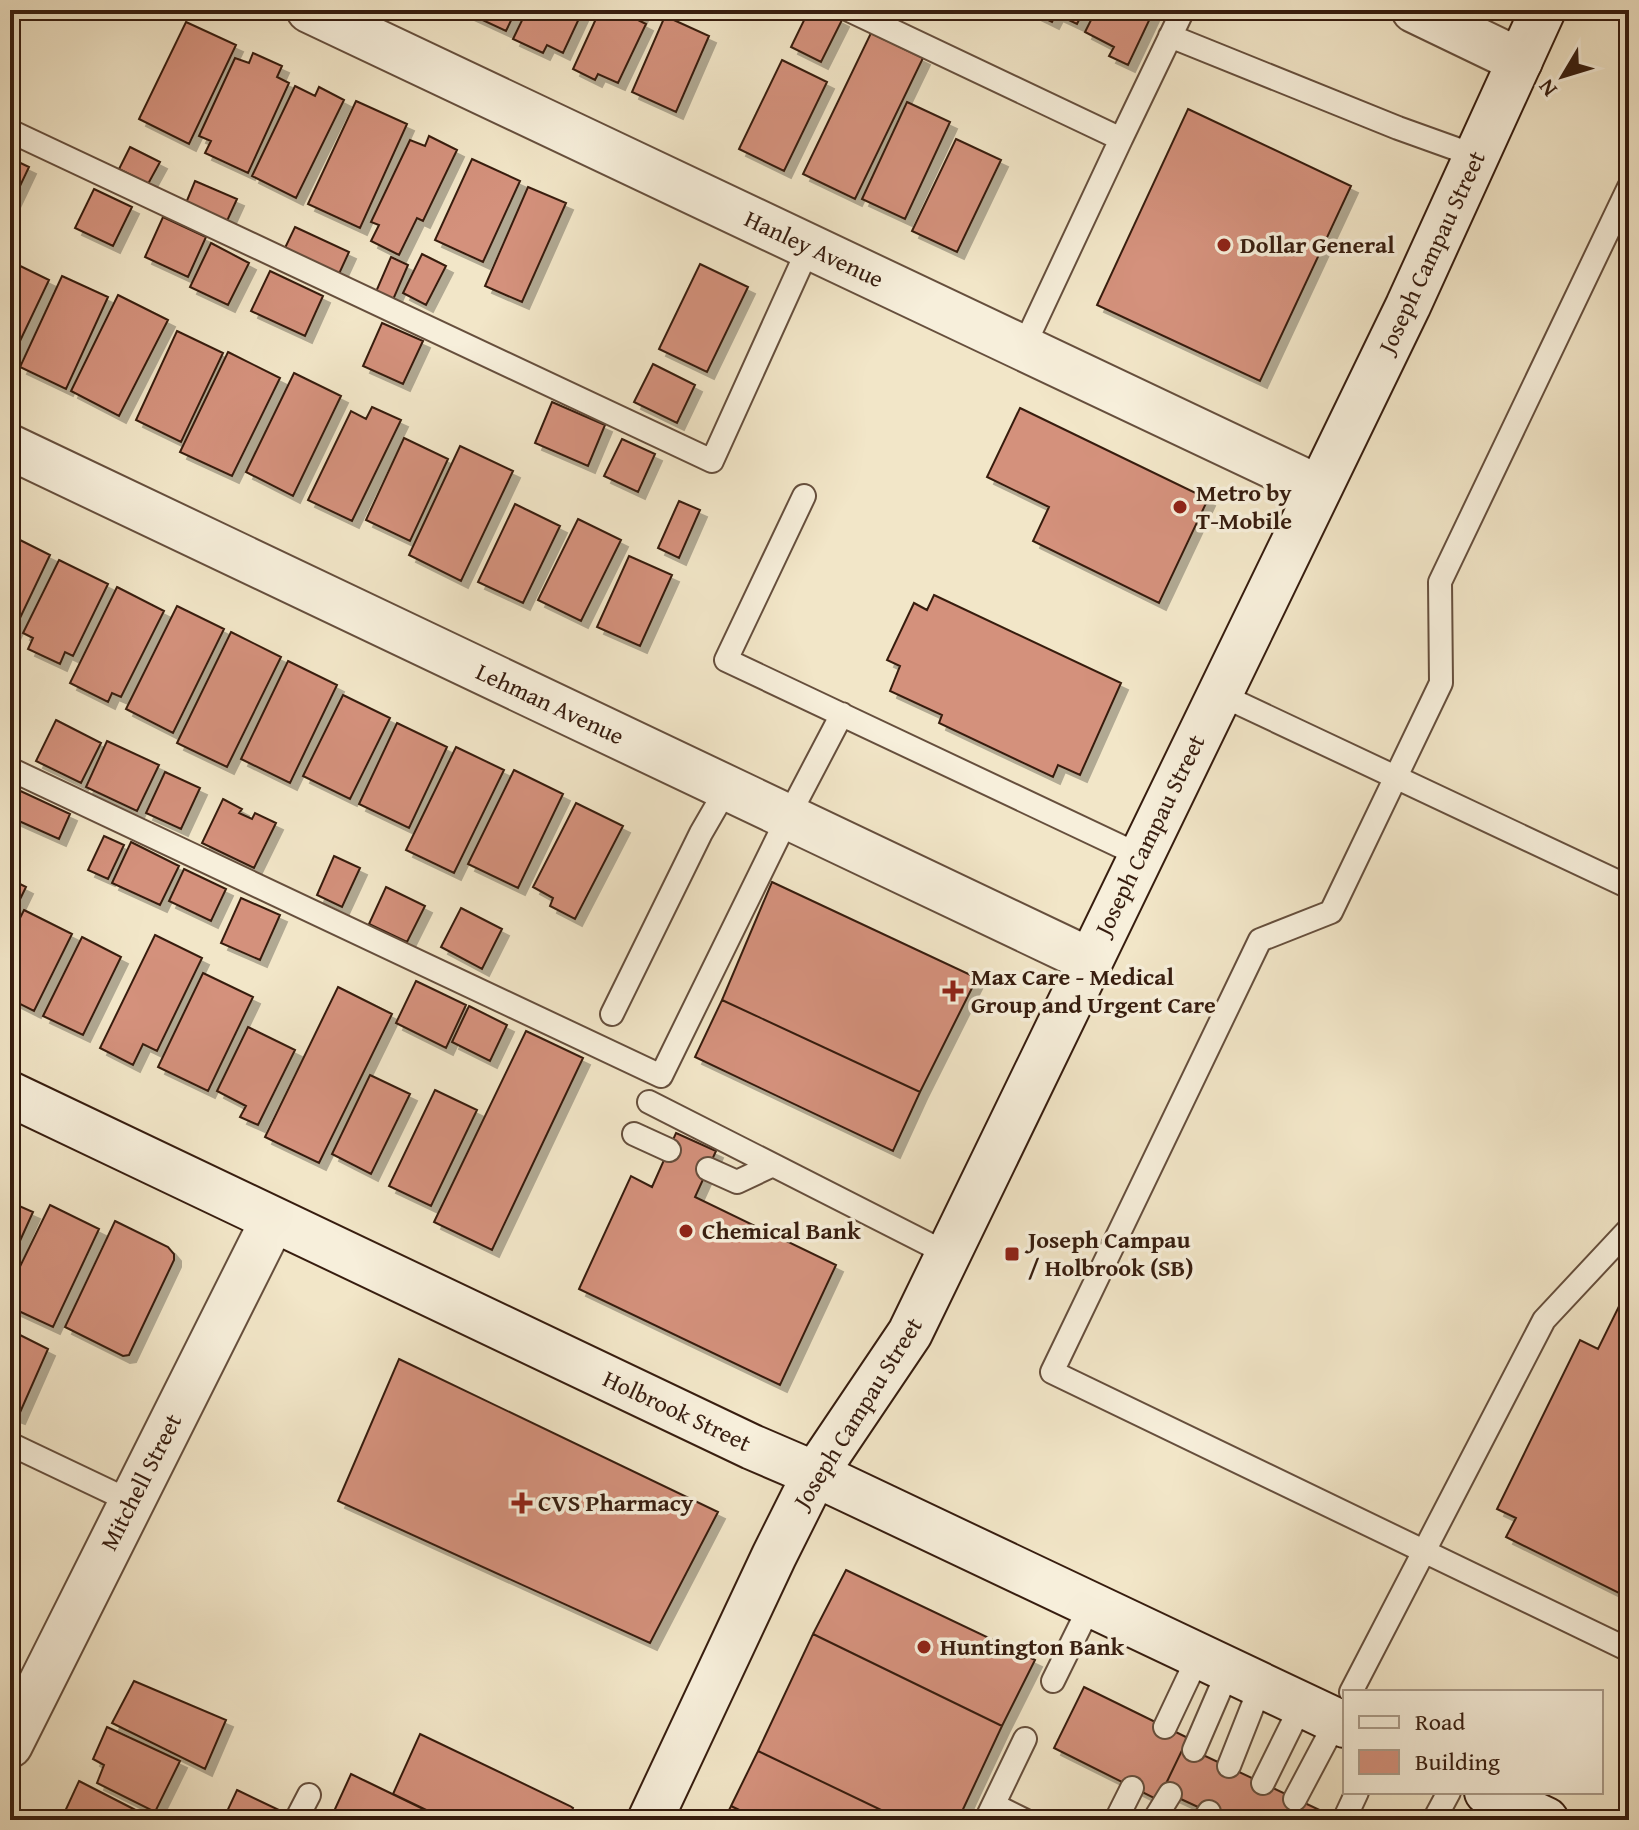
<svg xmlns="http://www.w3.org/2000/svg" width="1639" height="1830" viewBox="0 0 1639 1830" font-family="'Gentium Book Plus',serif">
  <style>
    .building { fill: #d4917c; stroke: #371d0f; stroke-width: 2; filter: url(#shadow) }
    .lines { fill: none; stroke-linecap: round; stroke-linejoin: round }
    .lane-casing { stroke: #664f3d; stroke-width: 26 }
    .street-casing { stroke: #664f3d; stroke-width: 48 }
    .secondary-casing { stroke: #371d0f; stroke-width: 48 }
    .lane { stroke: #f7efdb; stroke-width: 22 }
    .street { stroke: #f7efdb; stroke-width: 44 }
    .secondary { stroke: #f7efdb; stroke-width: 44 }
    .poi-dot { fill: #8f2418; stroke: #f7efdb; stroke-width: 3 }
    .labels { text-anchor: middle; stroke-width: 7; stroke-linejoin: round; paint-order: stroke }
    .poi-label { font-size: 24px; font-weight: bold; fill: #371d0f; stroke: #f7efdb; text-anchor: start }
    .street-label { font-size: 24px; fill: #371d0f; stroke: #f7efdb }
  </style>
  <defs>
    <filter id="shadow"><feDropShadow dx="7" dy="7" stdDeviation="0" flood-color="#0004"/></filter>
  </defs>
  <rect width="100%" height="100%" fill="#f2e6c8"/>
  <filter id="stains"><feTurbulence type="fractalNoise" baseFrequency=".0025" numOctaves="4"/><feColorMatrix values="0 0 0 0 .2 0 0 0 0 .09 0 0 0 0 .02 0 0 0 .5 -.17"/></filter>
  <radialGradient id="worn" r=".72"><stop offset=".6" stop-color="#630" stop-opacity="0"/><stop offset="1" stop-color="#630" stop-opacity=".3"/></radialGradient>
  <path class="building" d="M 461,10 L 516,10 L 506,31 Z
    M 527,10 L 583,10 L 563,53 L 547,45 L 543,53 L 513,39 Z
    M 600,10 L 643,10 L 638,20 L 646,24 L 618,83 L 598,74 L 595,80 L 573,69 Z
    M 809,10 L 822,10 L 842,20 L 821,62 L 791,47 Z
    M 1028,10 L 1084,10 L 1077,24 L 1056,14 L 1052,22 Z
    M 1096,10 L 1154,10 L 1128,65 L 1109,56 L 1114,47 L 1085,32 Z
    M 665,16 L 709,36 L 676,112 L 632,92 Z
    M 186,22 L 236,45 L 189,144 L 139,119 Z
    M 871,33 L 923,58 L 855,199 L 803,174 Z
    M 253,53 L 282,66 L 277,77 L 289,83 L 248,173 L 205,153 L 211,141 L 199,136 L 235,58 L 249,63 Z
    M 782,60 L 827,82 L 784,171 L 739,149 Z
    M 295,86 L 315,96 L 319,87 L 344,100 L 296,198 L 252,176 Z
    M 356,101 L 407,124 L 360,228 L 308,204 Z
    M 907,102 L 950,122 L 905,219 L 862,199 Z
    M 1188,109 L 1351,186 L 1260,381 L 1097,305 Z
    M 429,136 L 457,150 L 423,221 L 417,218 L 399,255 L 371,241 L 379,225 L 371,222 L 410,140 L 425,146 Z
    M 956,139 L 1001,160 L 957,252 L 912,231 Z
    M 130,147 L 160,162 L 148,184 L 119,169 Z
    M 10,158 L 29,167 L 11,205 L 10,205 Z
    M 472,159 L 520,181 L 483,262 L 435,240 Z
    M 195,181 L 237,199 L 227,221 L 186,203 Z
    M 528,187 L 566,203 L 522,302 L 485,286 Z
    M 94,189 L 132,207 L 113,246 L 75,228 Z
    M 163,217 L 206,237 L 188,277 L 145,257 Z
    M 295,227 L 349,252 L 338,276 L 284,250 Z
    M 211,243 L 249,263 L 228,305 L 190,287 Z
    M 422,254 L 446,266 L 426,305 L 403,293 Z
    M 391,257 L 408,265 L 392,302 L 375,294 Z
    M 10,261 L 49,280 L 10,362 Z
    M 700,264 L 748,287 L 707,372 L 659,349 Z
    M 270,271 L 323,296 L 305,336 L 251,311 Z
    M 62,276 L 108,297 L 66,389 L 20,367 Z
    M 118,295 L 168,320 L 119,416 L 71,391 Z
    M 382,323 L 423,341 L 403,384 L 363,366 Z
    M 177,331 L 223,353 L 181,442 L 136,420 Z
    M 228,352 L 280,378 L 232,476 L 180,452 Z
    M 653,364 L 695,385 L 677,423 L 634,402 Z
    M 294,373 L 341,396 L 293,496 L 246,472 Z
    M 552,402 L 605,425 L 588,466 L 535,443 Z
    M 372,407 L 401,420 L 352,521 L 308,500 L 351,411 L 366,419 Z
    M 1020,408 L 1208,499 L 1159,603 L 1033,541 L 1049,507 L 987,477 Z
    M 404,438 L 448,459 L 410,541 L 366,520 Z
    M 622,439 L 655,454 L 638,492 L 604,476 Z
    M 460,446 L 513,471 L 461,581 L 409,555 Z
    M 679,501 L 700,510 L 679,558 L 658,548 Z
    M 515,504 L 560,526 L 523,603 L 478,582 Z
    M 578,519 L 621,540 L 581,621 L 538,600 Z
    M 10,535 L 50,555 L 10,639 Z
    M 629,556 L 672,575 L 640,646 L 597,627 Z
    M 59,560 L 108,584 L 73,656 L 65,652 L 60,664 L 28,649 L 33,638 L 23,633 Z
    M 117,587 L 164,611 L 121,697 L 112,693 L 108,702 L 70,683 Z
    M 934,595 L 1121,683 L 1080,775 L 1058,765 L 1053,777 L 939,723 L 942,715 L 890,691 L 900,666 L 887,660 L 914,603 L 927,610 Z
    M 177,606 L 224,629 L 173,733 L 126,709 Z
    M 231,632 L 281,657 L 227,767 L 177,743 Z
    M 288,661 L 337,685 L 290,783 L 241,759 Z
    M 343,695 L 390,718 L 350,799 L 303,776 Z
    M 56,720 L 101,743 L 81,783 L 36,761 Z
    M 397,723 L 447,747 L 409,828 L 359,804 Z
    M 107,741 L 159,765 L 137,811 L 86,787 Z
    M 456,747 L 504,770 L 454,873 L 406,850 Z
    M 514,770 L 563,794 L 518,888 L 468,864 Z
    M 165,772 L 200,788 L 181,829 L 146,813 Z
    M 14,788 L 70,814 L 59,839 L 10,817 L 10,797 Z
    M 223,799 L 242,809 L 239,813 L 252,819 L 255,813 L 276,823 L 254,868 L 202,843 Z
    M 576,803 L 623,826 L 575,919 L 550,906 L 553,898 L 533,887 Z
    M 104,836 L 124,845 L 108,879 L 88,870 Z
    M 131,842 L 179,866 L 160,905 L 112,883 Z
    M 334,856 L 360,868 L 342,907 L 317,895 Z
    M 184,869 L 226,889 L 211,921 L 169,901 Z
    M 10,879 L 26,887 L 10,920 Z
    M 772,882 L 977,978 L 920,1092 L 722,1000 Z
    M 386,887 L 425,906 L 407,942 L 369,924 Z
    M 241,898 L 280,915 L 260,960 L 221,943 Z
    M 461,908 L 502,929 L 482,969 L 441,947 Z
    M 24,910 L 72,934 L 34,1011 L 10,999 L 10,938 Z
    M 155,935 L 202,958 L 157,1051 L 143,1044 L 133,1065 L 100,1048 Z
    M 82,937 L 121,957 L 83,1035 L 43,1016 Z
    M 203,973 L 253,997 L 208,1091 L 158,1067 Z
    M 416,981 L 466,1005 L 446,1048 L 396,1023 Z
    M 338,987 L 392,1014 L 319,1163 L 265,1137 Z
    M 722,1000 L 920,1092 L 893,1151 L 695,1057 Z
    M 469,1006 L 507,1025 L 490,1061 L 452,1042 Z
    M 248,1027 L 295,1050 L 258,1125 L 240,1117 L 246,1106 L 217,1091 Z
    M 526,1031 L 583,1058 L 492,1250 L 434,1222 Z
    M 370,1075 L 410,1094 L 371,1174 L 332,1154 Z
    M 435,1090 L 477,1110 L 431,1206 L 389,1186 Z
    M 676,1133 L 716,1151 L 695,1197 L 836,1265 L 780,1385 L 579,1289 L 631,1176 L 652,1187 Z
    M 10,1202 L 33,1212 L 10,1263 Z
    M 50,1205 L 99,1229 L 53,1327 L 10,1307 L 10,1287 Z
    M 115,1221 L 168,1247 L 174,1254 L 174,1260 L 129,1355 L 123,1356 L 65,1327 Z
    M 1629,1286 L 1629,1598 L 1506,1537 L 1516,1518 L 1497,1509 L 1580,1340 L 1598,1349 Z
    M 10,1330 L 48,1349 L 18,1417 L 10,1414 Z
    M 399,1359 L 718,1512 L 650,1643 L 338,1501 Z
    M 846,1570 L 1035,1660 L 1002,1726 L 813,1634 Z
    M 813,1634 L 1002,1726 L 958,1820 L 902,1820 L 758,1751 Z
    M 134,1681 L 226,1720 L 205,1769 L 112,1723 Z
    M 1084,1687 L 1188,1738 L 1158,1800 L 1054,1748 Z
    M 107,1727 L 180,1761 L 155,1812 L 97,1783 L 104,1765 L 93,1759 Z
    M 420,1734 L 570,1806 L 573,1808 L 568,1820 L 447,1820 L 393,1794 Z
    M 1184,1746 L 1326,1813 L 1323,1820 L 1226,1820 L 1170,1794 L 1163,1790 Z
    M 758,1751 L 902,1820 L 760,1820 L 731,1806 Z
    M 351,1774 L 446,1820 L 330,1820 Z
    M 79,1781 L 155,1820 L 61,1820 Z
    M 237,1790 L 281,1811 L 276,1820 L 223,1820 Z
    M 731,1806 L 760,1820 L 724,1820 Z"/>
  <g class="lines">
    <defs>
      <path id="lane" d="M 849,10 L 1121,139 L 1023,348
        M 1170,36 L 1398,128 L 1476,156
        M 10,131 L 712,461 L 809,247
        M 1121,139 L 1183,10
        M 1629,187 L 1440,582 L 1441,683 L 1331,912 L 1260,940 L 1052,1372 L 1629,1650
        M 804,496 L 726,660 L 1141,856
        M 1219,694 L 1629,887
        M 10,769 L 661,1076 L 788,817 L 842,714
        M 612,1014 L 701,833 L 727,788
        M 649,1102 L 948,1254
        M 634,1134 L 669,1150
        M 708,1169 L 737,1182 L 773,1165
        M 10,1444 L 132,1502
        M 1053,1681 L 1091,1604
        M 1351,1692 L 1544,1320 L 1629,1229
        M 1165,1727 L 1199,1655
        M 1194,1750 L 1229,1669
        M 1229,1766 L 1261,1685
        M 1263,1783 L 1302,1704
        M 1295,1799 L 1339,1716
        M 994,1805 L 1024,1820
        M 296,1820 L 309,1795
        M 986,1820 L 1025,1739
        M 1116,1820 L 1132,1788
        M 1154,1820 L 1170,1794
        M 1204,1820 L 1209,1812
        M 1344,1820 L 1357,1792
        M 1434,1820 L 1449,1792"/>
      <path id="street" d="M 309,10 L 1319,488
        M 1414,10 L 1520,61
        M 10,447 L 1089,960
        M 10,1745 L 273,1220"/>
      <path id="secondary" d="M 10,1094 L 752,1447 L 815,1474 L 1345,1725
        M 1487,1792 L 1546,1820
        M 650,1820 L 774,1556 L 815,1474 L 910,1333 L 1408,306 L 1543,10"/>
    </defs>
    <use href="#lane" class="lane-casing"/>
    <use href="#street" class="street-casing"/>
    <use href="#secondary" class="secondary-casing"/>
    <use href="#lane" class="lane"/>
    <use href="#street" class="street"/>
    <use href="#secondary" class="secondary"/>
  </g>
  <g class="poi-dot">
    <circle cx="1224" cy="245" r="8"/>
    <circle cx="1180" cy="507" r="8"/>
    <path d="M949 979h8v8h8v8h-8v8h-8v-8h-8v-8h8z"/>
    <circle cx="686" cy="1231" r="8"/>
    <rect x="1004" y="1246" width="16" height="16" rx="4"/>
    <path d="M518 1491h8v8h8v8h-8v8h-8v-8h-8v-8h8z"/>
    <circle cx="924" cy="1647" r="8"/>
  </g>
  <g class="labels">
    <g class="poi-label">
      <text x="1240" y="253">Dollar General</text>
      <text x="1196" y="501">Metro by<tspan x="1196" dy="28">T-Mobile</tspan></text>
      <text x="971" y="985">Max Care - Medical<tspan x="971" dy="28">Group and Urgent Care</tspan></text>
      <text x="702" y="1239">Chemical Bank</text>
      <text x="1028" y="1248">Joseph Campau<tspan x="1028" dy="28">/ Holbrook (SB)</tspan></text>
      <text x="538" y="1511">CVS Pharmacy</text>
      <text x="940" y="1655">Huntington Bank</text>
    </g>
    <g class="street-label">
      <text transform="translate(814 249) rotate(25)" y="8">Hanley Avenue</text>
      <text transform="translate(1432 252) rotate(-65)" y="8">Joseph Campau Street</text>
      <text transform="translate(550 704) rotate(25)" y="8">Lehman Avenue</text>
      <text transform="translate(1150 835) rotate(-64)" y="8">Joseph Campau Street</text>
      <text transform="translate(677 1411) rotate(25)" y="8">Holbrook Street</text>
      <text transform="translate(858 1413) rotate(-58)" y="8">Joseph Campau Street</text>
      <text transform="translate(141 1482) rotate(-63)" y="8">Mitchell Street</text>
    </g>
  </g>
  <rect width="1639" height="1830" fill="none" stroke="#f2e6c8" stroke-width="40"/>
  <rect x="12" y="12" width="1615" height="1806" fill="none" stroke="#371d0f" stroke-width="4"/>
  <rect x="20" y="20" width="1599" height="1790" fill="none" stroke="#371d0f" stroke-width="2"/>
  <rect x="1343" y="1690" width="260" height="104" fill="#f7efdb" stroke="#aa9b89" stroke-width="2"/>
  <rect x="1359" y="1716" width="40" height="12" fill="#f7efdb" stroke="#aa9b89" stroke-width="2"/>
  <text x="1415" y="1730" font-size="24" fill="#371d0f">Road</text>
  <rect x="1359" y="1750" width="40" height="24" fill="#d4917c" stroke="#aa9b89" stroke-width="2"/>
  <text x="1415" y="1770" font-size="24" fill="#371d0f">Building</text>
  <g transform="translate(1563 76) rotate(232)" stroke="#f7efdb" stroke-width="6" paint-order="stroke">
  <path d="M0-6L14 30L0 20L-14 30Z" fill="#371d0f"/>
  <text y="-12" font-size="22" font-weight="bold" text-anchor="middle" fill="#371d0f">N</text>
  </g>
  <rect width="100%" height="100%" filter="url(#stains)"/>
  <rect width="100%" height="100%" fill="url(#worn)"/>
</svg>
